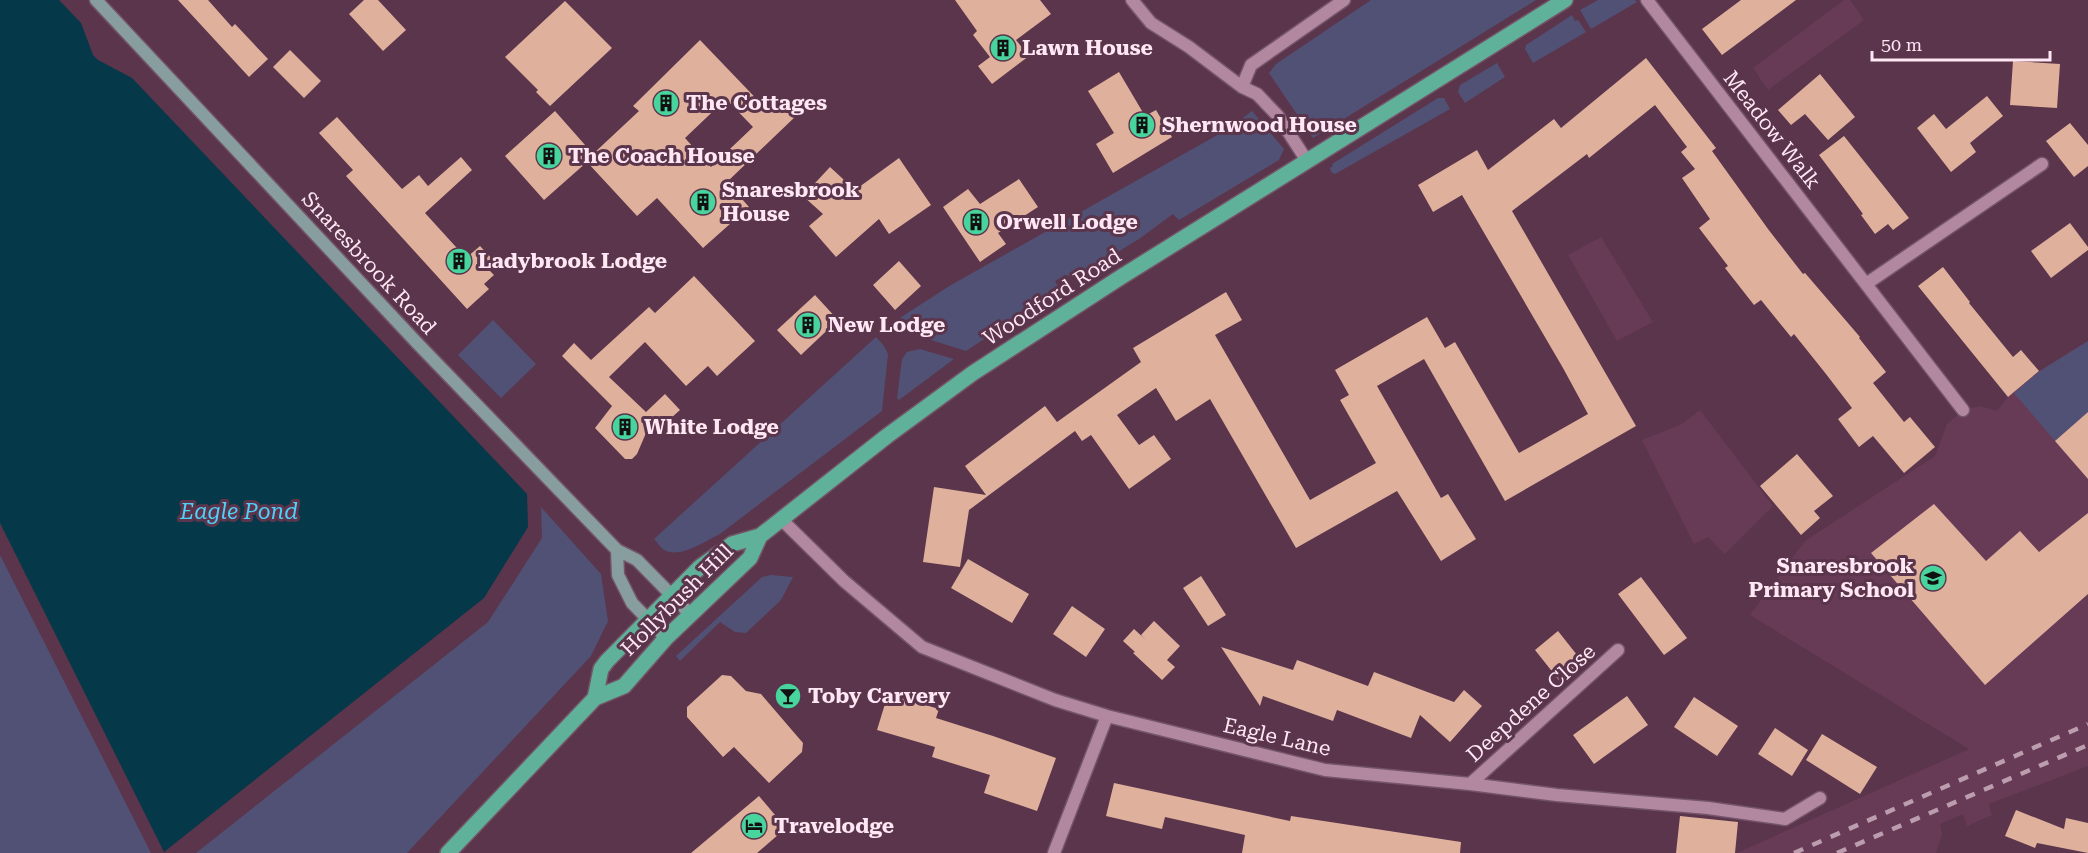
<svg xmlns="http://www.w3.org/2000/svg" width="2088" height="853" viewBox="0 0 2088 853" font-family="'Roboto Serif',serif">
  <style>
    .built { fill: #673b56 }
    .green { fill: #515176 }
    .water { fill: #053848 }
    .building { fill: #dfb09c; fill-rule: evenodd }
    .lines { fill: none; stroke-linecap: round; stroke-linejoin: round }
    .street-casing { stroke: #745468; stroke-width: 15 }
    .secondary-casing { stroke: #745468; stroke-width: 15 }
    .primary-casing { stroke: #745468; stroke-width: 18 }
    .street { stroke: #b287a0; stroke-width: 12 }
    .secondary { stroke: #889d9d; stroke-width: 12 }
    .primary { stroke: #5fb299; stroke-width: 15 }
    .rail { stroke: #bb9dae; stroke-width: 4.5; stroke-dasharray: 10 10; stroke-linecap: butt }
    .labels { text-anchor: middle; stroke-width: 6; stroke-linejoin: round; paint-order: stroke }
    .poi-label { font-size: 21px; font-weight: bold; fill: #ffe7f4; stroke: #5a354b; text-anchor: start }
    .street-label { font-size: 21px; fill: #ffe7f4; stroke: #5a354b }
    .water-label { font-size: 22px; font-style: italic; fill: #50cff8; stroke: #5a354b }
  </style>
  <rect width="100%" height="100%" fill="#5a354b"/>
  <path class="built" d="M 1844,0 L 1850,0 L 1864,20 L 1768,90 L 1753,68 Z
    M 1601,237 L 1653,322 L 1617,341 L 1568,255 Z
    M 2088,341 L 2088,766 L 1989,804 L 1992,815 L 1967,826 L 1963,814 L 1940,824 L 1942,835 L 1936,853 L 1737,853 L 1969,749 L 1750,615 L 1805,541 L 1935,456 L 1947,424 L 1963,410 L 1980,406 L 1997,411 L 2008,397 L 2039,371 Z
    M 1700,410 L 1773,506 L 1725,554 L 1708,537 L 1694,544 L 1642,440 L 1682,424 Z"/>
  <path class="green" d="M 1371,0 L 1536,0 L 1313,138 L 1269,73 L 1276,64 Z
    M 1598,0 L 1635,0 L 1637,2 L 1591,29 L 1580,10 Z
    M 1572,15 L 1575,21 L 1578,20 L 1586,32 L 1533,63 L 1525,49 L 1526,45 Z
    M 1497,63 L 1505,77 L 1465,103 L 1458,92 L 1460,85 Z
    M 1438,98 L 1444,98 L 1450,109 L 1335,174 L 1331,172 L 1330,168 L 1333,166 L 1332,164 Z
    M 1252,111 L 1284,149 L 1279,160 L 1179,220 L 1173,214 L 1139,239 L 1077,277 L 1065,275 L 1055,281 L 1058,286 L 1053,294 L 966,351 L 934,341 L 892,323 L 951,285 L 1228,129 Z
    M 493,320 L 536,364 L 501,398 L 458,355 Z
    M 876,337 L 884,346 L 888,354 L 882,411 L 720,534 C 705,541 681,559 664,550 C 661,548 657,542 654,539 Z
    M 2088,341 L 2088,412 L 2055,441 L 2014,393 L 2040,371 Z
    M 920,349 L 954,359 L 899,400 L 897,398 L 902,359 L 907,352 Z
    M 541,507 L 601,574 L 608,621 L 591,656 L 407,853 L 196,853 L 488,622 L 542,538 Z
    M 0,555 L 151,853 L 0,853 Z
    M 771,575 L 793,577 L 781,600 L 746,633 L 735,632 L 720,622 L 680,661 L 676,656 L 762,577 Z"/>
  <path class="water" d="M 0,0 L 59,0 L 81,23 L 93,55 L 98,60 L 132,78 L 527,494 L 528,527 L 484,598 L 164,852 L 0,523 Z"/>
  <path class="building" d="M 178,0 L 208,0 L 232,27 L 235,24 L 268,59 L 249,77 Z
    M 364,0 L 378,0 L 406,30 L 383,51 L 349,14 Z
    M 955,0 L 1040,0 L 1051,14 L 1016,40 L 1029,56 L 992,84 L 978,66 L 990,57 L 973,35 L 977,31 Z
    M 1741,0 L 1796,0 L 1722,55 L 1702,29 Z
    M 565,1 L 612,48 L 550,106 L 536,92 L 538,90 L 505,57 Z
    M 700,40 L 768,111 L 780,100 L 796,116 L 727,182 L 749,207 L 703,248 L 657,198 L 637,216 L 587,162 L 544,200 L 505,156 L 555,111 L 593,154 L 639,111 L 633,106 ZM 726,99 L 753,127 L 711,167 L 685,138 Z
    M 290,50 L 321,81 L 304,98 L 273,67 Z
    M 1646,58 L 1716,148 L 1712,151 L 1768,229 L 1803,274 L 1805,273 L 1860,337 L 1859,338 L 1886,372 L 1873,383 L 1904,422 L 1910,417 L 1935,447 L 1904,473 L 1873,436 L 1859,447 L 1838,419 L 1852,408 L 1826,374 L 1794,334 L 1791,337 L 1761,300 L 1754,305 L 1725,268 L 1728,266 L 1699,228 L 1710,219 L 1682,178 L 1695,169 L 1681,152 L 1687,147 L 1655,105 L 1589,158 L 1587,154 L 1512,211 L 1636,426 L 1505,501 L 1424,359 L 1377,386 L 1441,498 L 1448,494 L 1476,539 L 1441,561 L 1397,491 L 1296,548 L 1210,399 L 1176,421 L 1156,388 L 1117,415 L 1139,445 L 1154,435 L 1171,459 L 1129,489 L 1091,435 L 1082,441 L 1075,431 L 969,510 L 960,567 L 923,562 L 934,487 L 986,495 L 965,466 L 1045,406 L 1057,422 L 1141,362 L 1133,348 L 1226,292 L 1242,320 L 1215,335 L 1310,500 L 1376,463 L 1340,400 L 1349,395 L 1335,370 L 1427,317 L 1445,348 L 1455,342 L 1519,453 L 1588,414 L 1563,368 L 1462,195 L 1433,212 L 1418,185 L 1477,150 L 1488,170 L 1554,119 L 1561,128 Z
    M 2013,61 L 2060,64 L 2057,108 L 2010,105 Z
    M 1119,72 L 1145,116 L 1156,110 L 1172,137 L 1113,173 L 1096,144 L 1114,133 L 1088,91 Z
    M 1820,74 L 1855,117 L 1828,140 L 1805,114 L 1791,125 L 1778,110 Z
    M 1987,96 L 2003,116 L 1970,143 L 1976,152 L 1951,172 L 1917,128 L 1934,114 L 1946,129 Z
    M 337,117 L 402,189 L 419,175 L 428,186 L 461,157 L 472,170 L 425,213 L 466,258 L 480,246 L 497,264 L 490,271 L 494,275 L 484,284 L 489,289 L 467,309 L 346,176 L 353,170 L 319,133 Z
    M 2070,123 L 2088,145 L 2088,166 L 2074,177 L 2046,141 Z
    M 1844,136 L 1909,218 L 1893,230 L 1888,224 L 1875,234 L 1861,215 L 1863,214 L 1849,195 L 1819,155 Z
    M 899,158 L 931,205 L 889,234 L 879,219 L 836,257 L 809,226 L 823,214 L 803,196 L 830,167 L 855,190 Z
    M 1019,179 L 1038,207 L 998,233 L 1006,244 L 980,262 L 943,207 L 968,189 L 980,204 Z
    M 2070,223 L 2088,247 L 2088,250 L 2051,278 L 2031,251 Z
    M 899,261 L 921,286 L 895,310 L 873,285 Z
    M 1943,267 L 1970,302 L 1969,303 L 2013,357 L 2021,350 L 2039,371 L 2008,397 L 1918,286 Z
    M 694,276 L 755,341 L 717,376 L 708,366 L 686,386 L 645,342 L 609,377 L 646,412 L 665,394 L 680,410 L 660,428 L 652,419 L 637,454 L 632,459 L 625,459 L 595,428 L 612,406 L 562,356 L 574,343 L 591,360 L 649,307 L 655,313 Z
    M 815,295 L 838,320 L 801,355 L 777,330 Z
    M 2088,412 L 2088,479 L 2055,441 Z
    M 1797,454 L 1833,496 L 1814,511 L 1820,518 L 1801,535 L 1760,486 Z
    M 1934,504 L 1986,561 L 2020,531 L 2039,552 L 2088,513 L 2088,594 L 1985,685 L 1871,553 Z
    M 968,559 L 1029,594 L 1012,623 L 951,588 Z
    M 1201,576 L 1226,615 L 1208,626 L 1183,588 Z
    M 1641,577 L 1687,638 L 1664,655 L 1618,594 Z
    M 1072,606 L 1105,629 L 1086,657 L 1053,634 Z
    M 1154,621 L 1180,646 L 1167,660 L 1175,667 L 1162,680 L 1133,653 L 1135,652 L 1123,641 L 1134,629 L 1146,640 L 1141,635 Z
    M 1558,631 L 1585,665 L 1562,684 L 1535,650 Z
    M 1221,647 L 1293,670 L 1297,660 L 1368,686 L 1374,672 L 1454,702 L 1464,690 L 1482,706 L 1450,742 L 1420,715 L 1411,738 L 1337,710 L 1333,721 L 1263,696 L 1260,706 Z
    M 722,675 L 731,676 L 746,691 L 761,694 L 803,743 L 802,752 L 769,783 L 734,747 L 723,757 L 687,717 L 687,707 Z
    M 888,694 L 939,709 L 936,718 L 993,736 L 1056,758 L 1037,811 L 984,793 L 990,775 L 932,757 L 935,747 L 877,730 Z
    M 1627,696 L 1648,725 L 1594,764 L 1573,735 Z
    M 1694,697 L 1738,726 L 1717,756 L 1674,727 Z
    M 1775,728 L 1808,750 L 1792,776 L 1758,754 Z
    M 1822,734 L 1877,767 L 1860,794 L 1806,760 Z
    M 1114,783 L 1290,821 L 1291,816 L 1461,842 L 1460,853 L 1242,853 L 1245,835 L 1165,817 L 1162,829 L 1106,816 Z
    M 759,796 L 786,828 L 757,853 L 691,853 Z
    M 2016,810 L 2064,829 L 2066,818 L 2088,823 L 2088,853 L 2037,843 L 2035,848 L 2005,836 Z
    M 1680,816 L 1738,822 L 1735,853 L 1676,853 Z"/>
  <g class="lines">
    <defs>
      <path id="street" d="M 1132,0 L 1151,23 L 1189,47 L 1242,87 L 1257,94 L 1278,116 L 1307,161
        M 1647,0 L 1963,410
        M 1242,87 L 1251,65 L 1344,0
        M 1866,284 L 2042,164
        M 781,519 L 844,581 L 922,647 L 1055,700 L 1107,716 L 1325,770 L 1470,784 L 1557,795 L 1708,808 L 1785,819 L 1820,798
        M 1470,784 L 1618,650
        M 1054,853 L 1107,716"/>
      <path id="secondary" d="M 96,0 L 419,345 L 617,550 L 637,560 L 690,614
        M 617,550 L 618,575 L 632,603 L 666,638"/>
      <path id="primary" d="M 595,698 L 601,669 L 607,661 L 700,567 L 732,544 L 760,536 L 887,436 L 973,373 L 1121,277 L 1565,0
        M 448,853 L 595,698 L 624,686 L 666,638 L 750,558 L 760,536"/>
    </defs>
    <use href="#street" class="street-casing"/>
    <use href="#secondary" class="secondary-casing"/>
    <use href="#primary" class="primary-casing"/>
    <use href="#street" class="street"/>
    <use href="#secondary" class="secondary"/>
    <use href="#primary" class="primary"/>
    <path class="rail" d="M 1794,853 L 2088,724
      M 1837,853 L 2088,745"/>
  </g>
  <defs>
    <symbol id="building-disc" viewBox="-11 -11 22 22"><circle r="9.5" fill="#48d49d" stroke="#5a354b"/><path d="M-4-6H4V6H1V3H-1V6H-4ZM-2.5-4.3h1.7v1.8h-1.7ZM.8-4.3h1.7v1.8H.8ZM-2.5-1h1.7V.8h-1.7ZM.8-1h1.7V.8H.8Z" fill="#111"/></symbol>
    <symbol id="school-disc" viewBox="-11 -11 22 22"><circle r="9.5" fill="#48d49d" stroke="#5a354b"/><path d="M0-5L7-2L0 1L-7-2ZM-4 1L0 2.5L4 1V4Q0 6-4 4Z" fill="#111"/></symbol>
    <symbol id="bar-disc" viewBox="-11 -11 22 22"><circle r="9.5" fill="#48d49d" stroke="#5a354b"/><path d="M-6-5H6L.8 .8V4.5H3.5V6h-7V4.5H-.8V.8Z" fill="#111"/></symbol>
    <symbol id="hotel-disc" viewBox="-11 -11 22 22"><circle r="9.5" fill="#48d49d" stroke="#5a354b"/><path d="M-6-4.5h1.5V1H6V5H4.5V3h-9V5H-6ZM-4 0a1.8 1.8 0 1 1 3.6 0ZM.5 0V-2.5h3Q6-2.5 6 0Z" fill="#111"/></symbol>
  </defs>
  <g fill-rule="evenodd">
    <use href="#building-disc" x="988" y="33" width="30" height="30"/>
    <use href="#building-disc" x="651" y="88" width="30" height="30"/>
    <use href="#building-disc" x="1127" y="110" width="30" height="30"/>
    <use href="#building-disc" x="534" y="141" width="30" height="30"/>
    <use href="#building-disc" x="688" y="187" width="30" height="30"/>
    <use href="#building-disc" x="961" y="207" width="30" height="30"/>
    <use href="#building-disc" x="444" y="246" width="30" height="30"/>
    <use href="#building-disc" x="793" y="310" width="30" height="30"/>
    <use href="#building-disc" x="610" y="412" width="30" height="30"/>
    <use href="#school-disc" x="1918" y="563" width="30" height="30"/>
    <use href="#bar-disc" x="773" y="681" width="30" height="30"/>
    <use href="#hotel-disc" x="739" y="811" width="30" height="30"/>
  </g>
  <g class="labels">
    <g class="poi-label">
      <text x="1022" y="55">Lawn House</text>
      <text x="686" y="110">The Cottages</text>
      <text x="1162" y="132">Shernwood House</text>
      <text x="568" y="163">The Coach House</text>
      <text x="722" y="197">Snaresbrook<tspan x="722" dy="24">House</tspan></text>
      <text x="996" y="229">Orwell Lodge</text>
      <text x="478" y="268">Ladybrook Lodge</text>
      <text x="828" y="332">New Lodge</text>
      <text x="644" y="434">White Lodge</text>
      <text x="1914" y="573" text-anchor="end">Snaresbrook<tspan x="1914" dy="24">Primary School</tspan></text>
      <text x="808" y="703">Toby Carvery</text>
      <text x="774" y="833">Travelodge</text>
    </g>
    <g class="street-label">
      <text transform="translate(1772 130) rotate(52)" y="7">Meadow Walk</text>
      <text transform="translate(369 263) rotate(47)" y="7">Snaresbrook Road</text>
      <text transform="translate(1052 297) rotate(-33)" y="7">Woodford Road</text>
      <text transform="translate(677 600) rotate(-45)" y="7">Hollybush Hill</text>
      <text transform="translate(1531 703) rotate(-42)" y="7">Deepdene Close</text>
      <text transform="translate(1277 737) rotate(13)" y="7">Eagle Lane</text>
    </g>
    <g class="water-label">
      <text x="239" y="519">Eagle Pond</text>
    </g>
  </g>
  <path d="M1872 51v9h178v-9" fill="none" stroke="#ffe7f4" stroke-width="3"/>
  <text x="1881" y="51" font-size="18" fill="#ffe7f4" stroke="#5a354b" stroke-width="4.5" paint-order="stroke">50 m</text>
</svg>
